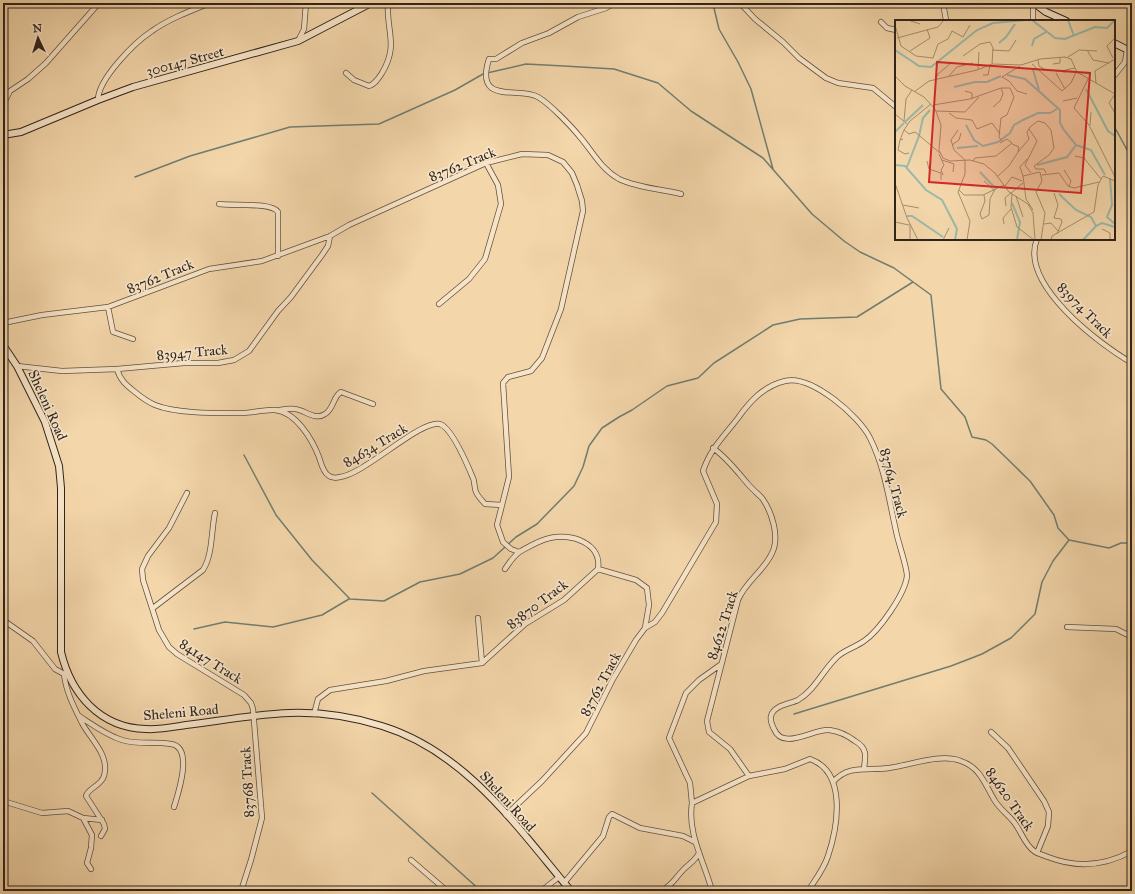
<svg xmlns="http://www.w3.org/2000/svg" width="1135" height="894" viewBox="0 0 1135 894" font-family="'IM FELL Great Primer',serif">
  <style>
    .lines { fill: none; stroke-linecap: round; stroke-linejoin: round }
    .stream { stroke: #707d70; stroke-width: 1.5 }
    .street-casing { stroke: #61503e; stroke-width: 6 }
    .secondary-casing { stroke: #30231a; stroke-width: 8 }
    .street { stroke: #f7e4c8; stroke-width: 4.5 }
    .secondary { stroke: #f7e4c8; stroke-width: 6 }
    .labels { text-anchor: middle; stroke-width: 3.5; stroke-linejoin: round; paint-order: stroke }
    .street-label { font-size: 14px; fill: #30231a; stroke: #f7e4c8 }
    .inset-river { fill: none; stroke: #9bb9aa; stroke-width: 2 }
    .inset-road { fill: none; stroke: #a58e70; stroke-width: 1 }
    .view { fill: #d62828; fill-opacity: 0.15; stroke: #d62828; stroke-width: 2 }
    .inset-edge { fill: none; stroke: #30231a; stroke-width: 2 }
  </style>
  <rect width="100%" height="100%" fill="#f3d6aa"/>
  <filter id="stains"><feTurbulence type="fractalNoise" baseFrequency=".005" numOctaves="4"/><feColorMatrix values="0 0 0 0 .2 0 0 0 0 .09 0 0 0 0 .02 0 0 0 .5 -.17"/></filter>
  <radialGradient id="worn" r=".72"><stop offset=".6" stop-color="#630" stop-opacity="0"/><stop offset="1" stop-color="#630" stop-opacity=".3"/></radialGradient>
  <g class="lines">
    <path class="stream" d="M 714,8 L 719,29 L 738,62 L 751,89 L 773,169
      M 3,12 L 10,3
      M 487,73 L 526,64 L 564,66 L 614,69 L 658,83 L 691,111 L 763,158 L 812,214 L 844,241 L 860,252 L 894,268 L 931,295 L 941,389 L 965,417 L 972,437 L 986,440 L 992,444 L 1030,481 L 1054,515 L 1058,528 L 1069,540 L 1109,548 L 1121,543 L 1132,543
      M 1114,126 L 1132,159
      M 135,177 L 190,156 L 290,127 L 379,124 L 455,90 L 483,74
      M 244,455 L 276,515 L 312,560 L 350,599 L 384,601 L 420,582 L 460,574 L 493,558 L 516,537 L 537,524 L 574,486 L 583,467 L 589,446 L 602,428 L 619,417 L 632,410 L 667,386 L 698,378 L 714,363 L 773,325 L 800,319 L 857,317 L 913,282
      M 194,629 L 225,622 L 273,627 L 322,615 L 349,599
      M 794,714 L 951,666 L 982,654 L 1011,638 L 1035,614 L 1042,582 L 1053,561 L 1069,540
      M 372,793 L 481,891"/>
    <defs>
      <path id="street" d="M 615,3 L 606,8 L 578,17 L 549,33 L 522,43 L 496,59 L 489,59 C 474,106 519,86 538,97 C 550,104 571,126 580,137 C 593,152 601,169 619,179 C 638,188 661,189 681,194
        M 740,3 L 755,19 L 783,42 L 799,58 L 826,78 L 838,83 L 873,88 L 896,107
        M 943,3 L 946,20
        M 1033,21 L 1033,3
        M 881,22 L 887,28 L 896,30
        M 298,41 L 304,29 L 306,3
        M 346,73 L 354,80 L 369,86 C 375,84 378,79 382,73 C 399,45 386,31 388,3
        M 1114,76 L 1125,62 L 1127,50
        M 98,100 C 98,79 135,42 152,31 C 169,19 190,11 210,3
        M 3,105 L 10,91 L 28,79 L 46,63 L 99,3
        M 219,204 C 232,206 272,202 278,212 L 278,256
        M 1037,239 C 1019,284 1099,344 1132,363
        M 439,304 L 469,279 L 485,259 L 501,204 L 498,185 L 486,163
        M 108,307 L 113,332 L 133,339
        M 3,323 L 42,315 L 108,307 L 209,269 L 262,261 L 330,236 L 349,225 L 486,163 L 522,154 L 548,155 L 563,162 L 572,173 L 577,185 L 582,201 L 583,211 L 561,309 L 542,358 L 531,371 L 508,377 L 503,383 L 509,477 L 497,525 L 503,542 L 511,549 L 519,552
        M 17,366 L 62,371 L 117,369 L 184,363 L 218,363 L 234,360 L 249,351 L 278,311 L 291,297 L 322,255 L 328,246 L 330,236
        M 117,369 C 120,380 126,385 135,392 C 141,397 148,402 155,405 C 177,414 218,413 242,413 C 253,413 264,409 275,410 C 296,412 312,439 319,457 C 321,463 323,472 328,475 C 331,478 336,478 340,477 C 365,474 421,419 440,424 C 452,428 468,466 473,478 C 475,482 474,488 476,492 C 478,497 482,500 485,504 L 502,505
        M 280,410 C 285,409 290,408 295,409 C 305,410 315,421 325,414 C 334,409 333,396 341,392 L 373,404
        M 713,448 C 726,457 736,470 747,483 C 751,488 757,493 762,498 C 772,512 780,537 772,553 C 764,571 746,581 738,600 L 707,721 L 709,732 L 730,749 L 749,776
        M 187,493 L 169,528 L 148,556 L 142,569 L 143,580 L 159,630 L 169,647 L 177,654 L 244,695 L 251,703 L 253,709 L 262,818 L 251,860 L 241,891
        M 153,608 L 203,570 C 213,554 211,531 215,513
        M 478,618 L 482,663
        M 3,620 L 33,641 L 55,669 L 66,675
        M 1067,627 L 1116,629 L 1132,637
        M 645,628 L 655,622 L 662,613 L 716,522 L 717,504 L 703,471 C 710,449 725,435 738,418 C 750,401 764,386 785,381 C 811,374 859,416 870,438 C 885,468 889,500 896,531 C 898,542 907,567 907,576 C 905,594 879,631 864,641 C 856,647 844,650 837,657 C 823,670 815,690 798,700 C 790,704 774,705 771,716 C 770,720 772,725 774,729 C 783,751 812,729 829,730 C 838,731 847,735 855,741 C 867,748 866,755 864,768
        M 64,674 C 66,692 74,707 82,723 C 91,740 110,755 104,776 C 101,786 88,788 86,796 L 104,824 L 105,829 L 101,836
        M 314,714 L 318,699 L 330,690 L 386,681 L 424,671 L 482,663 L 525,624 L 564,600 L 598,569 C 602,543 571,533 550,538 C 540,540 530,546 521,551 C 514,555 510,562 505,569
        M 79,716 C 93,725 106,735 122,740 C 138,745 154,741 171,744 C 194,747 178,794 174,807
        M 991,732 L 1008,748 L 1044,801 L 1049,812 L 1048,826 L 1037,853
        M 833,782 C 849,764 868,771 889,768 C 911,765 940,753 961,761 C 981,768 985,785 995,801 C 1000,809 1007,814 1013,821 C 1021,830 1024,844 1034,851 C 1038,854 1043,855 1048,857 C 1076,868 1105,866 1132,851
        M 3,801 L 42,813 L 68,811 L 83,818 L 92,835 L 91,848 L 87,863 L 91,869
        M 692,803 L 690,783 L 669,738 L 686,693 L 699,680 L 720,665
        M 506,815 L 542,781 L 586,733 L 613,679 L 636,640 L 645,628 L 649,605 L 647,588 L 636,580 L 598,569
        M 83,818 L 102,820
        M 411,860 L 447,891
        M 564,883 L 603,836 L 609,817 L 612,814 L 640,828 L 683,836 L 695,842
        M 541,891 L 559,877
        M 661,891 C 674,884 674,879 684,869 C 690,863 695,861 699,853
        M 712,891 C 705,863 687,834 692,803 L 749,776 L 785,769 L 810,759 C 847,772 838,826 828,856 C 824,869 815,880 808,891"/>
      <path id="secondary" d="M 1034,3 L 1046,12 L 1066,21
        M 1114,43 L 1132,52
        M 3,135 L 21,132 L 98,100 L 133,87 L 298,41 L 371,3
        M 3,345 L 17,366 L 45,422 L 59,466 L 61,488 L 61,652 C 71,694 100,728 146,729 C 159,730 173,727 186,725 C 220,721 256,714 290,713 C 321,712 353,717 382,726 C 466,752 517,827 571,891"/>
    </defs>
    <use href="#street" class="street-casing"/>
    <use href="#secondary" class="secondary-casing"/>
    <use href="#street" class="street"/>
    <use href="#secondary" class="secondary"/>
  </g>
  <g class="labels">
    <g class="street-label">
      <text transform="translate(185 61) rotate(-15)" y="5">300147 Street</text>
      <text transform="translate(462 164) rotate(-22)" y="5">83762 Track</text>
      <text transform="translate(160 276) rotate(-22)" y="5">83762 Track</text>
      <text transform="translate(1085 310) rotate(45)" y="5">83974 Track</text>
      <text transform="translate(192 352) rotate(-5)" y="5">83947 Track</text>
      <text transform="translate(48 405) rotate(66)" y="5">Sheleni Road</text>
      <text transform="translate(375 445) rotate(-31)" y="5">84634 Track</text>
      <text transform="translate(894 483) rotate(75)" y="5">83764 Track</text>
      <text transform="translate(537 604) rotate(-37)" y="5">83870 Track</text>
      <text transform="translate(722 625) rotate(-72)" y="5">84622 Track</text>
      <text transform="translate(211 661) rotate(32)" y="5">84147 Track</text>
      <text transform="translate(600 684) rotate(-62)" y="5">83762 Track</text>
      <text transform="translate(181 712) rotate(-5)" y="5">Sheleni Road</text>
      <text transform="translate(247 782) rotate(-93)" y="5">83768 Track</text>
      <text transform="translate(1010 799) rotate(55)" y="5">84620 Track</text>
      <text transform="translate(508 801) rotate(48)" y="5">Sheleni Road</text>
    </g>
  </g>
  <g transform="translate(895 20)">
    <rect width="220" height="220" fill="#f3d6aa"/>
    <path class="inset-river" d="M 137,0 L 160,18 L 170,19 L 200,7 L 212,8 L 220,0M 173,0 L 179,16M 104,23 L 111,17 L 120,4M 137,26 L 139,19 L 151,12M 0,30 L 24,46 L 36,47 L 82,10 L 98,3 L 131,0M 138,50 L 144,70M 112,55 L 130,59 L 165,90 L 165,103 L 169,110 L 181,125 L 196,130 L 210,155M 59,67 L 80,62 L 92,62 L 106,56M 191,69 L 213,111 L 220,116M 10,102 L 28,85M 71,105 L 79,120 L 88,126 L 103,122 L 115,113 L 119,105 L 128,100 L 143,93 L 155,93 L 162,89M 0,112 L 9,103M 62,128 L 83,126M 0,145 L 10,146 L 31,170 L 47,180 L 62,209 L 60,220M 142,145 L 172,137 L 181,125M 12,147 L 24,116 L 28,98 L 35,90M 85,152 L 101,169M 215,158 L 217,185 L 212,197 L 220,204M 164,174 L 181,190 L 196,197 L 201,206 L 188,220M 117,183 L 125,202 L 122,220M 12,196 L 17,196 L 48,217M 201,206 L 207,203 L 220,207"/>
    <path class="inset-road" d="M 13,0 L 25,4M 0,5 L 6,26 L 21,36 L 38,38 L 43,24 L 53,19 L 57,11 L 68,17 L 75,5M 2,18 L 43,7 L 49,0M 97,30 L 114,31 L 121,20M 192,30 L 198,40 L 214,43M 15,31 L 35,18 L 32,9M 68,36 L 85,24 L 95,22 L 98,28 L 97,44M 173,37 L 184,30 L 202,31M 218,38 L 212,26 L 220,18M 143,40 L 144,46 L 151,50M 137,44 L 167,71 L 176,63 L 181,52M 158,44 L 165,43 L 165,38M 125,46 L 107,57 L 114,61 L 122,71 L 132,74M 83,49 L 84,32M 161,53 L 170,69M 169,53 L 170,50 L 180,48M 88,55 L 93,55 L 95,45M 0,56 L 10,66 L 29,77 L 40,89 L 46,105 L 44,130 L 48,138 L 55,141 L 75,140 L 89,144 L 100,153 L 114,172 L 133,184 L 138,193 L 140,220M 54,56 L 62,47 L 78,43M 193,59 L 179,88 L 194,105 L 220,157M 40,60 L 43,54 L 56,43M 201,63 L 200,51 L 220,39M 70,71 L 77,73 L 77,79M 19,72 L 34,61 L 82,50 L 97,44 L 126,45 L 145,39 L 170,37 L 176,39 L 182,52 L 220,74M 220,74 L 214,83 L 220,93M 168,81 L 182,78M 36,84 L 15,101 L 9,110 L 14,114 L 20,112 L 45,133M 38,85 L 75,79 L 106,68 L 115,68 L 119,77 L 112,95 L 106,98 L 104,117 L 107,121M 98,87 L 105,81 L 108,74 L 106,68M 41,91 L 70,92 L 84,77M 54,93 L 61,98 L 77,100 L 82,109 L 97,103 L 105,114M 0,94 L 12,104M 9,101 L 11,79 L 17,70M 195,105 L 196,92M 134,109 L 142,121 L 130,145 L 136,153M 63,110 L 56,120 L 59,130 L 70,140 L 70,154 L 63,172 L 75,201 L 72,220M 8,119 L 5,120 L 9,110M 5,120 L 3,130 L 10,134 L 14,133M 57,125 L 64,120 L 66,113M 123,132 L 134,119 L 132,112 L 135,107 L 143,101 L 150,103 L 156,110 L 159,128 L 154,135 L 139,146 L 141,149 L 149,149 L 151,153M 44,134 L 49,145 L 46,150 L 48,155M 180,136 L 189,138 L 206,159M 47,140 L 59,144 L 58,152M 32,141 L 34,149 L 46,153 L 46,160M 78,141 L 80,138 L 101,136 L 117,123 L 112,119 L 105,123M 169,150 L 176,161 L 174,166M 147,155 L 164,153 L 173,166 L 179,168 L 204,162M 103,156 L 114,146 L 123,132 L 124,127 L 117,124M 128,156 L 125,147 L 132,139M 89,161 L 100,171M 0,163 L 12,198 L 23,220M 110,166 L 117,157 L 127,161M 64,170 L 69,175 L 88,175 L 109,165M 159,173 L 163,185 L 159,198 L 166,199 L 167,202 L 162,214M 117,174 L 116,187 L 122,207 L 139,220M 89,175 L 90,181 L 85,194 L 87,199 L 94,195 L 95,179 L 99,171M 121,176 L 128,197M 131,179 L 128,156 L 145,152 L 147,161 L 141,172 L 150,193 L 146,220M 131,179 L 138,190M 8,185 L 24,188M 111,186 L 110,178 L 128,163M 0,202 L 14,205M 109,204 L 108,198 L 116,189M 149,204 L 156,203 L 163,211M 207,209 L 215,213 L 215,220M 15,220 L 15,204M 48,220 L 54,208M 156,220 L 157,216 L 199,192 L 203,165 L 208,156 L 220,161"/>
    <path class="view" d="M 42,42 L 195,53 L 186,173 L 34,162 Z"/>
    <rect width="220" height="220" class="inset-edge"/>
  </g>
  <rect width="1135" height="894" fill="none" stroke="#f3d6aa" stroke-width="16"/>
  <rect x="4" y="4" width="1127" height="886" fill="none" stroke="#30231a" stroke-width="2"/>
  <rect x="8" y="8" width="1119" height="878" fill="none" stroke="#30231a"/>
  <g transform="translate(38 38) rotate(356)" stroke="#f7e4c8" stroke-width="3" paint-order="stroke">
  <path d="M0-3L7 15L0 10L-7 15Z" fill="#30231a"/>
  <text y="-6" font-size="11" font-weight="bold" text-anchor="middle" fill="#30231a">N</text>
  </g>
  <rect width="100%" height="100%" filter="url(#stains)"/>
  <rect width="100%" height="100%" fill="url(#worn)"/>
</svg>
